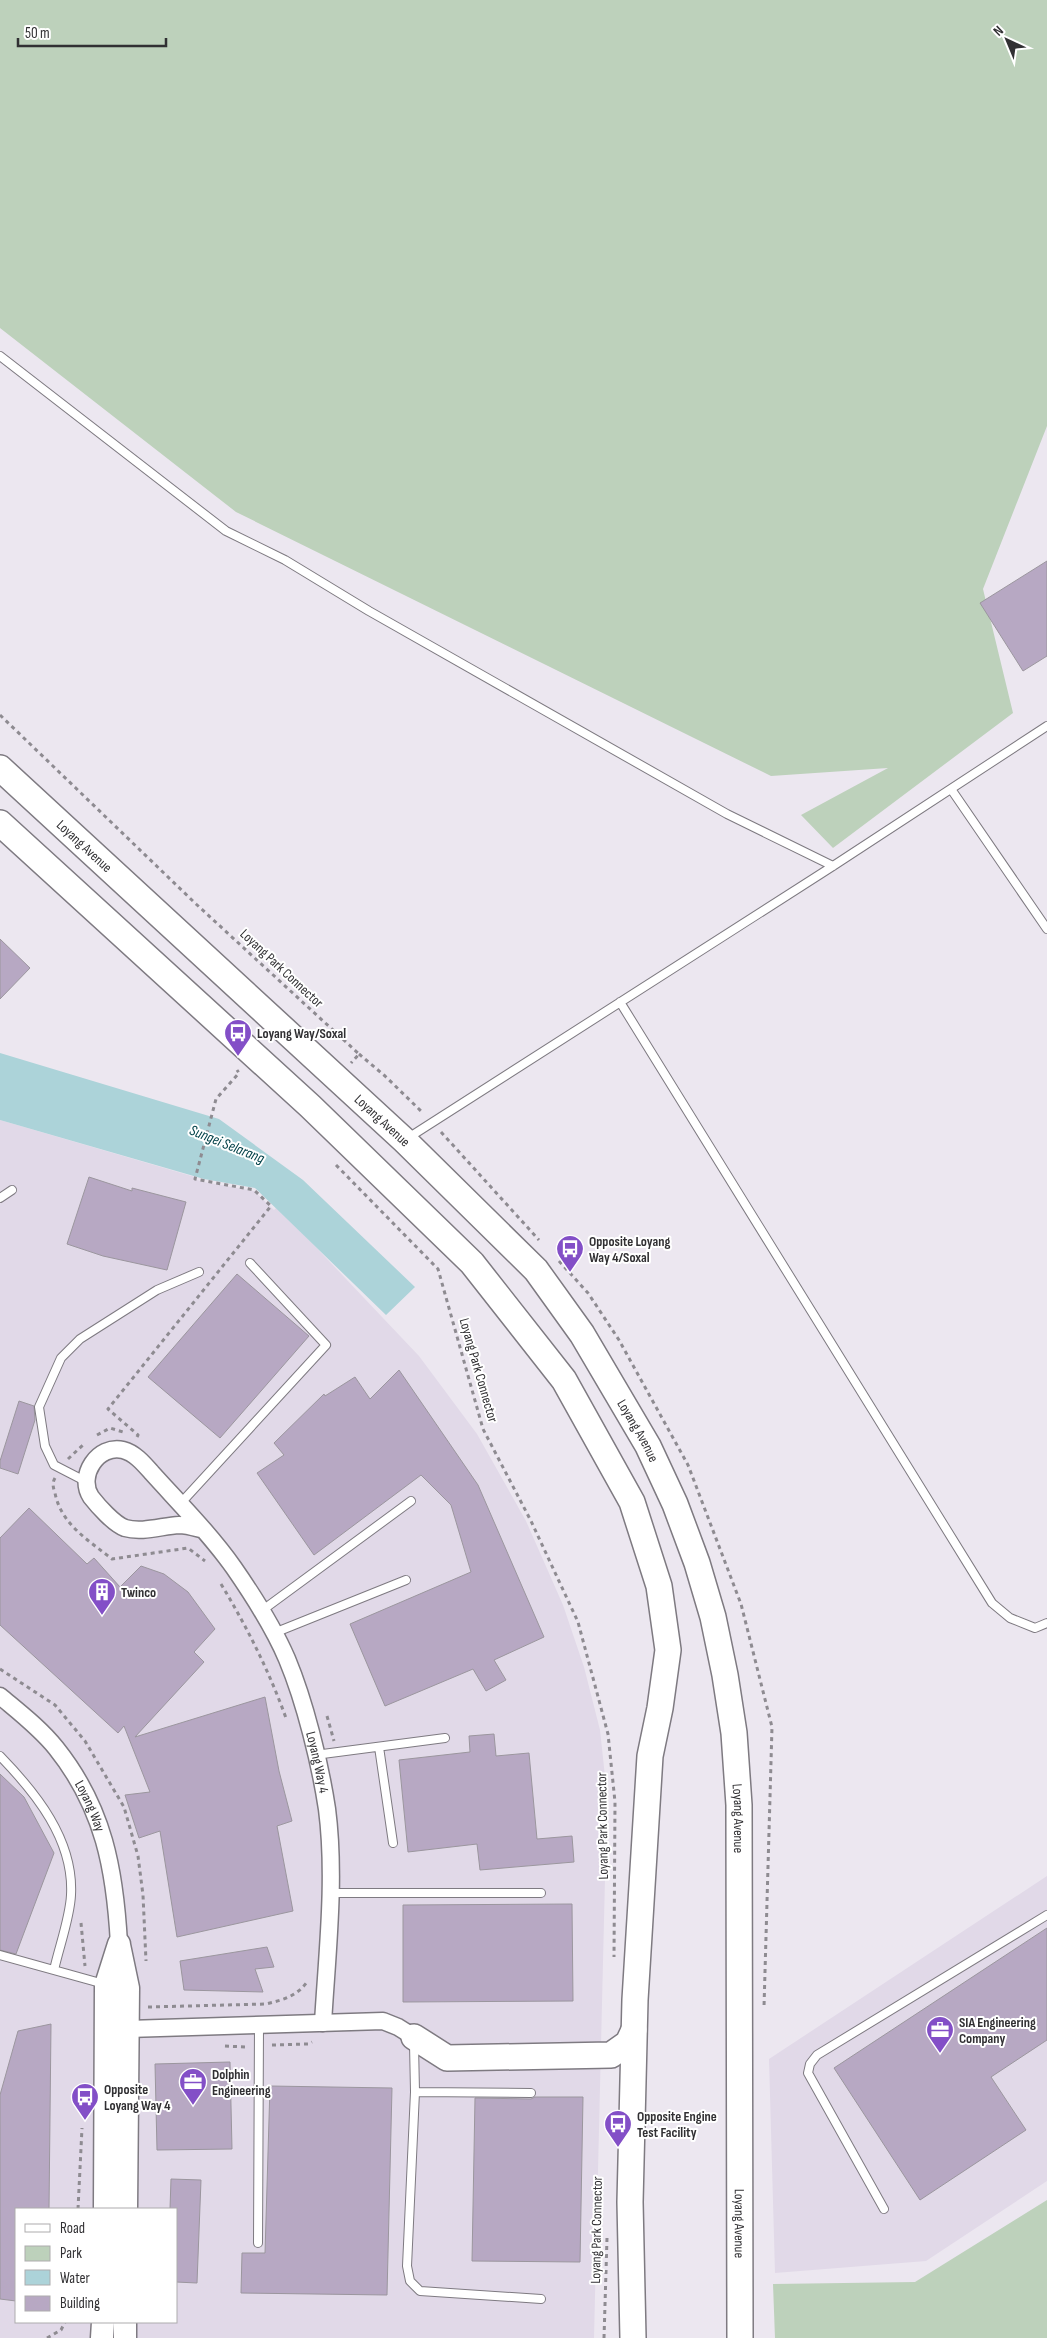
<svg xmlns="http://www.w3.org/2000/svg" width="1047" height="2338" viewBox="0 0 1047 2338" font-family="'Sofia Sans Condensed',sans-serif">
  <style>
    .built { fill: #e1d9e8; fill-rule: evenodd }
    .green { fill: #bdd1bb }
    .water { fill: #acd3d9 }
    .building { fill: #b7a8c3; stroke: #9b969e }
    .lines { fill: none; stroke-linecap: round; stroke-linejoin: round }
    .lane-casing { stroke: #7e7a81; stroke-width: 10 }
    .street-casing { stroke: #7e7a81; stroke-width: 19 }
    .secondary-casing { stroke: #7e7a81; stroke-width: 25 }
    .primary-casing { stroke: #7e7a81; stroke-width: 28 }
    .path { stroke: #8e8b91; stroke-width: 3; stroke-dasharray: 4 4; stroke-linecap: butt }
    .lane { stroke: #fff; stroke-width: 8 }
    .street { stroke: #fff; stroke-width: 16 }
    .secondary { stroke: #fff; stroke-width: 22 }
    .primary { stroke: #fff; stroke-width: 25 }
    .labels { text-anchor: middle; stroke-width: 4; stroke-linejoin: round; paint-order: stroke }
    .street-label { font-size: 14px; fill: #313033; stroke: #fff }
    .poi-label { font-size: 14px; font-weight: bold; fill: #313033; stroke: #fff; text-anchor: start }
    .water-label { font-size: 15px; font-style: italic; fill: #014047; stroke: #fff }
  </style>
  <rect width="100%" height="100%" fill="#ece7f0"/>
  <path class="built" d="M 0,1120 L 195,1177 L 194,1179 L 204,1182 L 254,1191 L 274,1210 L 276,1208 L 311,1242 L 419,1356 L 477,1434 L 526,1521 L 563,1605 L 584,1667 L 600,1730 L 607,1795 L 594,2338 L 0,2338 ZM 16,2209 L 176,2209 L 176,2322 L 16,2322 Z
    M 1047,1876 L 1047,2181 L 926,2261 L 775,2273 L 769,2059 Z"/>
  <path class="green" d="M 0,0 L 1047,0 L 1047,426 L 983,589 L 1013,713 L 833,848 L 801,815 L 888,768 L 771,776 L 236,512 L 0,328 Z
    M 1047,2200 L 1047,2338 L 775,2338 L 773,2284 L 915,2282 Z"/>
  <path class="water" d="M 0,1053 L 219,1119 L 303,1180 L 415,1287 L 386,1315 L 255,1188 L 204,1179 L 0,1120 Z"/>
  <path class="building" d="M 1047,561 L 1047,656 L 1023,671 L 980,603 Z
    M 0,939 L 30,968 L 0,999 Z
    M 89,1177 L 132,1191 L 132,1188 L 186,1202 L 167,1270 L 103,1256 L 67,1244 Z
    M 237,1274 L 309,1336 L 220,1438 L 148,1377 Z
    M 399,1370 L 478,1485 L 544,1637 L 494,1660 L 506,1680 L 486,1691 L 473,1669 L 385,1706 L 350,1624 L 471,1572 L 451,1505 L 421,1475 L 314,1555 L 257,1473 L 284,1455 L 274,1443 L 324,1394 L 325,1396 L 355,1377 L 370,1399 Z
    M 19,1401 L 34,1406 L 35,1420 L 18,1474 L 0,1468 L 0,1461 Z
    M 29,1508 L 87,1564 L 94,1558 L 120,1587 L 141,1566 L 164,1574 L 188,1592 L 215,1629 L 194,1652 L 204,1662 L 135,1737 L 265,1697 L 279,1771 L 292,1821 L 277,1826 L 293,1911 L 177,1937 L 160,1831 L 139,1838 L 125,1795 L 150,1792 L 124,1726 L 118,1733 L 0,1625 L 0,1538 Z
    M 494,1734 L 496,1756 L 529,1753 L 537,1839 L 572,1836 L 574,1862 L 480,1870 L 477,1844 L 408,1852 L 399,1760 L 470,1752 L 469,1736 Z
    M 0,1774 L 24,1797 L 54,1853 L 16,1954 L 0,1950 Z
    M 572,1904 L 573,2001 L 403,2002 L 403,1905 Z
    M 1047,1928 L 1047,2040 L 991,2077 L 1026,2130 L 920,2200 L 834,2068 Z
    M 267,1947 L 274,1967 L 255,1969 L 263,1992 L 184,1990 L 180,1961 Z
    M 51,2024 L 49,2209 L 16,2209 L 16,2301 L 0,2299 L 0,2095 L 18,2031 Z
    M 230,2062 L 232,2149 L 157,2150 L 155,2064 Z
    M 270,2086 L 392,2088 L 387,2295 L 241,2293 L 242,2253 L 265,2253 Z
    M 535,2097 L 583,2097 L 580,2262 L 472,2261 L 475,2098 L 531,2099 Z
    M 171,2179 L 201,2180 L 197,2283 L 176,2282 L 176,2209 L 170,2209 Z"/>
  <g class="lines">
    <defs>
      <path id="lane" d="M 0,356 L 226,531 L 285,560 L 369,611 L 727,814 L 833,866
        M 951,789 L 1047,929
        M 620,1002 L 992,1603 L 1010,1618 L 1035,1628 L 1047,1623
        M 408,1138 L 833,866 L 1047,726
        M 0,1198 L 12,1190
        M 85,1481 L 54,1465 L 45,1446 L 39,1407 L 61,1358 L 80,1339 L 157,1290 L 199,1272
        M 180,1504 L 326,1345 L 250,1263
        M 260,1612 L 411,1501
        M 274,1633 L 406,1580
        M 379,1747 L 393,1843
        M 315,1755 L 445,1738
        M 0,1756 C 36,1793 74,1840 71,1895 C 70,1918 59,1947 54,1970
        M 329,1893 L 541,1893
        M 0,1955 L 104,1984
        M 414,2044 L 415,2092 L 407,2266 L 410,2281 L 420,2291 L 541,2299
        M 415,2092 L 531,2093
        M 884,2209 L 808,2073 L 810,2064 L 817,2055 L 1047,1915
        M 258,2243 L 259,2025"/>
      <g id="street">
        <path id="s1" d="M 204,1530 C 196,1528 187,1525 179,1525 C 162,1526 142,1533 125,1528 C 114,1524 98,1506 91,1497 C 77,1476 98,1444 123,1450 C 135,1453 144,1464 152,1473 C 180,1504 210,1534 234,1568 C 252,1594 275,1631 287,1659 C 305,1702 320,1763 327,1809 C 336,1878 327,1954 323,2023"/>
        <path id="s2" d="M 0,1696 C 19,1712 40,1728 56,1748 C 104,1808 115,1870 119,1944"/>
        <path d="M 128,2029 L 383,2021 L 398,2027 L 414,2037"/>
      </g>
      <path id="secondary" d="M 119,1945 L 128,1988 L 126,2209
        M 105,2209 L 106,1985 L 119,1944
        M 102,2338 L 103,2322
        M 125,2338 L 125,2322"/>
      <g id="primary">
        <path id="s3" d="M 0,768 L 405,1141 L 536,1270 L 582,1334 L 648,1446 L 675,1504 L 697,1563 L 713,1617 L 725,1675 L 734,1733 L 739,1805 L 740,2338"/>
        <path d="M 0,823 L 310,1106 L 472,1263 L 564,1380 L 632,1502 L 659,1586 L 668,1650 L 660,1708 L 650,1756 L 635,2000 L 630,2202 L 633,2338"/>
        <path d="M 414,2037 L 447,2058 L 611,2055 L 628,2043 L 634,2030"/>
      </g>
    </defs>
    <use href="#lane" class="lane-casing"/>
    <use href="#street" class="street-casing"/>
    <use href="#secondary" class="secondary-casing"/>
    <use href="#primary" class="primary-casing"/>
    <path class="path" d="M 0,715 L 196,904 L 359,1054 L 351,1063
      M 359,1054 L 385,1076 L 423,1113
      M 441,1132 L 539,1240
      M 336,1165 L 438,1269 L 483,1429 L 531,1521 L 578,1622 L 608,1734 L 615,1802 L 614,1957
      M 559,1261 L 588,1293 L 619,1340 L 688,1465 L 741,1604 L 772,1727 L 764,2007
      M 97,1435 L 110,1428 L 123,1432
      M 137,1437 L 138,1435 L 108,1409 L 271,1206 L 254,1190 L 195,1179 L 216,1099 L 239,1073 L 237,1070
      M 68,1459 L 85,1443
      M 55,1478 C 52,1483 53,1487 55,1493 C 61,1524 88,1540 112,1559 L 188,1548 L 205,1561
      M 221,1584 C 247,1627 269,1671 286,1718
      M 0,1669 L 55,1705 L 85,1741 L 124,1807 L 138,1856 L 143,1895 L 146,1961
      M 327,1716 L 334,1741
      M 81,1923 L 85,1966
      M 148,2007 L 266,2004 C 283,2000 297,1996 307,1982
      M 272,2045 L 308,2044 L 312,2042
      M 225,2046 L 246,2047
      M 78,2209 L 82,2128
      M 47,2338 L 61,2330 L 65,2322
      M 604,2338 L 607,2238"/>
    <use href="#lane" class="lane"/>
    <use href="#street" class="street"/>
    <use href="#secondary" class="secondary"/>
    <use href="#primary" class="primary"/>
  </g>
  <defs>
    <symbol id="bus-pin" viewBox="-11 -11 22 30"><path d="M0 17L-7.5 6A9.5 9.5 0 1 1 7.5 6Z" fill="#834fc7" stroke="#fff"/><path d="M-5-6H5V4H4V6H2V4H-2V6H-4V4H-5ZM-3.5-4V0h7V-4ZM-3.5 1.2v1.5H-2V1.2ZM2 1.2v1.5H3.5V1.2Z" fill="#fff"/></symbol>
    <symbol id="building-pin" viewBox="-11 -11 22 30"><path d="M0 17L-7.5 6A9.5 9.5 0 1 1 7.5 6Z" fill="#834fc7" stroke="#fff"/><path d="M-4-6H4V6H1V3H-1V6H-4ZM-2.5-4.3h1.7v1.8h-1.7ZM.8-4.3h1.7v1.8H.8ZM-2.5-1h1.7V.8h-1.7ZM.8-1h1.7V.8H.8Z" fill="#fff"/></symbol>
    <symbol id="office-pin" viewBox="-11 -11 22 30"><path d="M0 17L-7.5 6A9.5 9.5 0 1 1 7.5 6Z" fill="#834fc7" stroke="#fff"/><path d="M-6-3h4V-5.5h4V-3h4V5H-6ZM-1-4.5V-3h2v-1.5ZM-6 0V1H6V0Z" fill="#fff"/></symbol>
  </defs>
  <g fill-rule="evenodd">
    <use href="#bus-pin" x="222" y="1017" width="32" height="43"/>
    <use href="#bus-pin" x="554" y="1233" width="32" height="43"/>
    <use href="#building-pin" x="86" y="1576" width="32" height="43"/>
    <use href="#office-pin" x="924" y="2014" width="32" height="43"/>
    <use href="#office-pin" x="177" y="2066" width="32" height="43"/>
    <use href="#bus-pin" x="69" y="2081" width="32" height="43"/>
    <use href="#bus-pin" x="602" y="2108" width="32" height="43"/>
  </g>
  <g class="labels">
    <g class="street-label">
      <text dy="5" stroke="none"><textPath href="#s3" startOffset="115">Loyang Avenue</textPath></text>
      <text transform="translate(282 968) rotate(43)" y="5">Loyang Park Connector</text>
      <text dy="5" stroke="none"><textPath href="#s3" startOffset="520">Loyang Avenue</textPath></text>
      <text transform="translate(479 1370) rotate(74)" y="5">Loyang Park Connector</text>
      <text dy="5" stroke="none"><textPath href="#s3" startOffset="925">Loyang Avenue</textPath></text>
      <text dy="5" stroke="none"><textPath href="#s1" startOffset="574">Loyang Way 4</textPath></text>
      <text dy="5" stroke="none"><textPath href="#s2" startOffset="144">Loyang Way</textPath></text>
      <text dy="5" stroke="none"><textPath href="#s3" startOffset="1330">Loyang Avenue</textPath></text>
      <text transform="translate(602 1826) rotate(-91)" y="5">Loyang Park Connector</text>
      <text dy="5" stroke="none"><textPath href="#s3" startOffset="1735">Loyang Avenue</textPath></text>
      <text transform="translate(596 2230) rotate(-89)" y="5">Loyang Park Connector</text>
    </g>
    <g class="poi-label">
      <text x="257" y="1038">Loyang Way/Soxal</text>
      <text x="589" y="1246">Opposite Loyang<tspan x="589" dy="16">Way 4/Soxal</tspan></text>
      <text x="121" y="1597">Twinco</text>
      <text x="959" y="2027">SIA Engineering<tspan x="959" dy="16">Company</tspan></text>
      <text x="212" y="2079">Dolphin<tspan x="212" dy="16">Engineering</tspan></text>
      <text x="104" y="2094">Opposite<tspan x="104" dy="16">Loyang Way 4</tspan></text>
      <text x="637" y="2121">Opposite Engine<tspan x="637" dy="16">Test Facility</tspan></text>
    </g>
    <g class="water-label">
      <text transform="translate(227 1144) rotate(22)" y="5">Sungei Selarang</text>
    </g>
  </g>
  <rect x="15" y="2208" width="162" height="115" fill="#ffffff" stroke="#adacad"/>
  <rect x="25" y="2224" width="25" height="8" fill="#ffffff" stroke="#adacad"/>
  <text x="60" y="2233" font-size="15" fill="#313033">Road</text>
  <rect x="25" y="2246" width="25" height="15" fill="#bdd1bb" stroke="#adacad"/>
  <text x="60" y="2258" font-size="15" fill="#313033">Park</text>
  <rect x="25" y="2270" width="25" height="15" fill="#acd3d9" stroke="#adacad"/>
  <text x="60" y="2283" font-size="15" fill="#313033">Water</text>
  <rect x="25" y="2296" width="25" height="15" fill="#b7a8c3" stroke="#adacad"/>
  <text x="60" y="2308" font-size="15" fill="#313033">Building</text>
  <g transform="translate(1007 40) rotate(316)" stroke="#ffffff" stroke-width="4" paint-order="stroke">
  <path d="M0-4L9 19L0 12L-9 19Z" fill="#313033"/>
  <text y="-8" font-size="14" font-weight="bold" text-anchor="middle" fill="#313033">N</text>
  </g>
  <path d="M18 38v8h148v-8" fill="none" stroke="#313033" stroke-width="2.5"/>
  <text x="25" y="38" font-size="15" fill="#313033" stroke="#ffffff" stroke-width="4" paint-order="stroke">50 m</text>
</svg>
